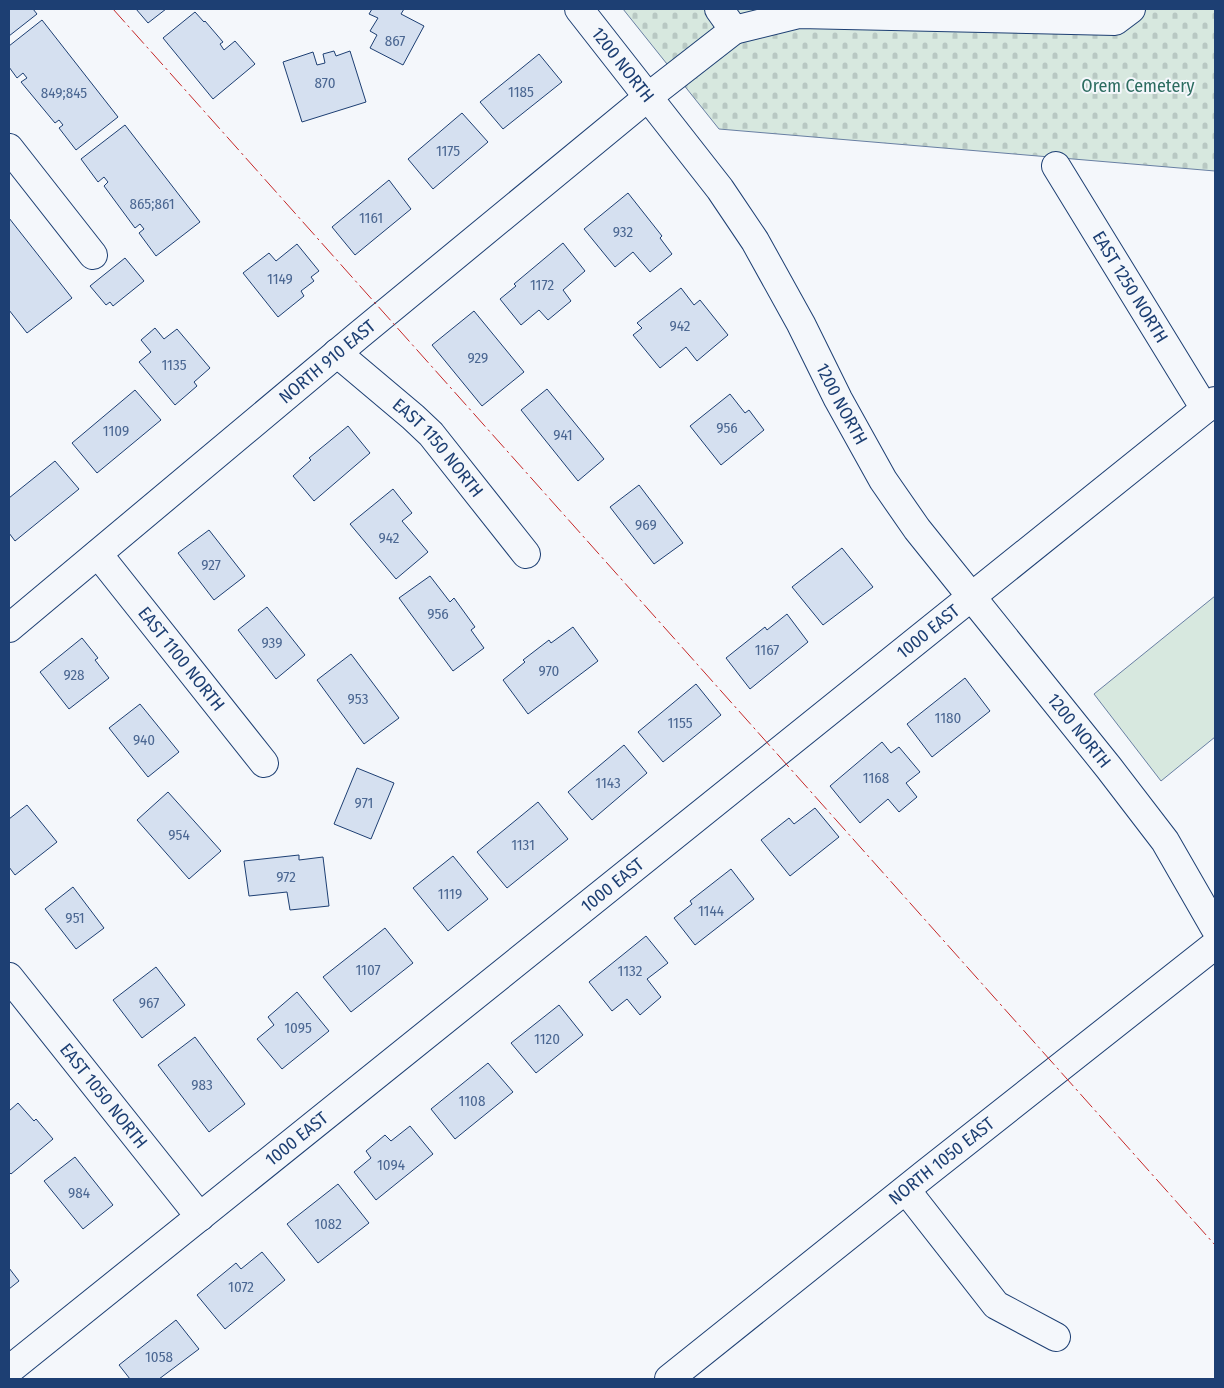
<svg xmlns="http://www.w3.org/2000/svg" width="1224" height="1388" viewBox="0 0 1224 1388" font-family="'Fira Sans Condensed',sans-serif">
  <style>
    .grass { fill: #d7e8df; stroke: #687fa3 }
    .cemetery { fill: url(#cemetery-stones); stroke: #687fa3 }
    .building { fill: #d5e0f0; stroke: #1d3f73 }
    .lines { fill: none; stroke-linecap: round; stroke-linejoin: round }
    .minor-casing { stroke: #1d3f73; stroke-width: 30 }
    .minor { stroke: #f4f7fb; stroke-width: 28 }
    .power { stroke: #c62828; stroke-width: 1; stroke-dasharray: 18 4 2.5 4; stroke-linecap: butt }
    .labels { text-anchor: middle; stroke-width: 4; stroke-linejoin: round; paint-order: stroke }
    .number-label { font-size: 15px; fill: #4b6792 }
    .street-label { font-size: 18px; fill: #1d3f73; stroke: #f4f7fb }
    .park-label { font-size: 18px; fill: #2c6c60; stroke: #f4f7fb }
  </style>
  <defs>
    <pattern id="cemetery-stones" width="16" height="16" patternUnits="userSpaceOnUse" patternTransform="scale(1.25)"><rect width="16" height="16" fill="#d7e8df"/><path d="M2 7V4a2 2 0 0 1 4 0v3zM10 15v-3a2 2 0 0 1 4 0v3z" fill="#b8c8c3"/></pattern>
  </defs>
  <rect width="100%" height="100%" fill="#f4f7fb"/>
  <path class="grass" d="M 1215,596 L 1215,737 L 1161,781 L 1094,694 Z"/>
  <path class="cemetery" d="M 623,9 L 1215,9 L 1215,171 L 719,129 Z"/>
  <path class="building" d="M 9,9 L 33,9 L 37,14 L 9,36 Z
    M 136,9 L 166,9 L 148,23 Z
    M 372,9 L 404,9 L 401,14 L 424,26 L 403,65 L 370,48 L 377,35 L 370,31 L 378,18 L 369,14 Z
    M 195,12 L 204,22 L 205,21 L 223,42 L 220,44 L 224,50 L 235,41 L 255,64 L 213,99 L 163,38 Z
    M 42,20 L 118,117 L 76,150 L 59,128 L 63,125 L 59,120 L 55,123 L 21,82 L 27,78 L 23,73 L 17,78 L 9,67 L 9,46 Z
    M 334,51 L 336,56 L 350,51 L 366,102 L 302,122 L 283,62 L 313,52 L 317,65 L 325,63 L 323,54 Z
    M 539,54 L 562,82 L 503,129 L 480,102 Z
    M 462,113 L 488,142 L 433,189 L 408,159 Z
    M 125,125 L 200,222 L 156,256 L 139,233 L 144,229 L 140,224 L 135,228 L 104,186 L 108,182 L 104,177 L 98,182 L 81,159 Z
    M 389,180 L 411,209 L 355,255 L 332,227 Z
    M 628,193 L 662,236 L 660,238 L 672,254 L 650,272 L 633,252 L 615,267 L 584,229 Z
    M 9,218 L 72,298 L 27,333 L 9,310 Z
    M 563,243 L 585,271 L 563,290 L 571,301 L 548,320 L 539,310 L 521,325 L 500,299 L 516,286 L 514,284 Z
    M 297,244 L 319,271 L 311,277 L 314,281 L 301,291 L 304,296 L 278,317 L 243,273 L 269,253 L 276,261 Z
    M 125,258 L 144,281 L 113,306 L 110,302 L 106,305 L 90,286 Z
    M 681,288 L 694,305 L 700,300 L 728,335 L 697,361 L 686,347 L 660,368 L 633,335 L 642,328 L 637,323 Z
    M 474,311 L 524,372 L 482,406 L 432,345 Z
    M 155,328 L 164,339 L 177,329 L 210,368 L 194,382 L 197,386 L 175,405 L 139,362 L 151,352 L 141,340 Z
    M 547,389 L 604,459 L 578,481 L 521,410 Z
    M 135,390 L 161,420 L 97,473 L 72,443 Z
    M 730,394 L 745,413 L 749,410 L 764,430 L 721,465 L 690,426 Z
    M 348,426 L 370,453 L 314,501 L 293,476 L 311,460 L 309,458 Z
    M 55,461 L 79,489 L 15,541 L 9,533 L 9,498 Z
    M 639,485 L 683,543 L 654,564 L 610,507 Z
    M 393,489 L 412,513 L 402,521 L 428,552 L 396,579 L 350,524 Z
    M 209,530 L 245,576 L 214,600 L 178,553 Z
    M 842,548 L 873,587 L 823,625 L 792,587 Z
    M 430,576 L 450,602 L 454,598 L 475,627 L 471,630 L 484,648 L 453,671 L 399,598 Z
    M 267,607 L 305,655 L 276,679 L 238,630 Z
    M 787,614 L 808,642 L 750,689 L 726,658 L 765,627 L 767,630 Z
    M 573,627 L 598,661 L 528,714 L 503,680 L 525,662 L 523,660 L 549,640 L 551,643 Z
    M 82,638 L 98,658 L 95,660 L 109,678 L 69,709 L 40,672 Z
    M 351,654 L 399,718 L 364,744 L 317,680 Z
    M 965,678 L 990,711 L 932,757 L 907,724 Z
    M 696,684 L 721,715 L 663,762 L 638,732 Z
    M 140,704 L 179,752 L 148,777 L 109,728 Z
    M 882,742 L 891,753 L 899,747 L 920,772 L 906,783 L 917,797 L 899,812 L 888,799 L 860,823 L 830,786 Z
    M 624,745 L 647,773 L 592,820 L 568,792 Z
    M 357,768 L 394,783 L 371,839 L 334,824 Z
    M 168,792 L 221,851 L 189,879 L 137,820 Z
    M 538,802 L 568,839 L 507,888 L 477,852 Z
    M 27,805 L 57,842 L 15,875 L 9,867 L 9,819 Z
    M 815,808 L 839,837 L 790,876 L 761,840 L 789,818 L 794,824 Z
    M 299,855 L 299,860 L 323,857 L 329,906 L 290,910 L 287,892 L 249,896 L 244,861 Z
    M 453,856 L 488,899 L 448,931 L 413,888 Z
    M 731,869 L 754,899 L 695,945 L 674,918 L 692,904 L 690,901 Z
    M 73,887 L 104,928 L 76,949 L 45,909 Z
    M 385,928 L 413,963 L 351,1012 L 323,977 Z
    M 646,936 L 668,963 L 647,979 L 661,997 L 640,1015 L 627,999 L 612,1011 L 589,982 Z
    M 156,967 L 185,1005 L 142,1038 L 113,1000 Z
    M 297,992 L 329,1031 L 282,1069 L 257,1039 L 274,1025 L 268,1017 Z
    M 559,1005 L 583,1035 L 536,1073 L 511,1043 Z
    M 195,1037 L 245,1104 L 209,1132 L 158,1065 Z
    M 488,1063 L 513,1092 L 455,1139 L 431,1109 Z
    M 18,1103 L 34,1121 L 36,1119 L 53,1139 L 11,1174 L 9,1172 L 9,1111 Z
    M 410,1126 L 433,1154 L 376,1200 L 354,1172 L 371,1158 L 366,1151 L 385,1135 L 391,1141 Z
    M 75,1157 L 113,1205 L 83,1229 L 44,1181 Z
    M 338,1184 L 369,1223 L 318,1263 L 287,1224 Z
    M 262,1252 L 285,1280 L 225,1329 L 197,1295 L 236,1263 L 241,1269 Z
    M 9,1268 L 19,1281 L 9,1289 Z
    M 176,1320 L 199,1349 L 159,1379 L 130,1379 L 119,1365 Z"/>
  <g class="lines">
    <defs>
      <g id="minor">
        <path id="s1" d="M 579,9 L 720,189 L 755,241 L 801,324 L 838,399 L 883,480 L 917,529 L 1109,768 L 1165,841 L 1215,928"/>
        <path d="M 719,9 L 734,30 L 799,14 L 1115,21 L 1131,9"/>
        <path d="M 9,148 L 93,255"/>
        <path id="s2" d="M 1056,166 L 1205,409"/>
        <path id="s3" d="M 337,353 L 413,417 L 431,434 L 526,554"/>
        <path id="s4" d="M 98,554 L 264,763"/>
        <path id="s5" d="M 9,628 L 359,335 L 648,97 L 734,30"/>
        <path id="s6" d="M 9,977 L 200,1217"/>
        <path d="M 906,1190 L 996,1305 L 1056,1337"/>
        <path id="s7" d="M 9,1370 L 1215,401"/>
        <path id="s8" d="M 669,1379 L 925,1174 L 1215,945"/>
      </g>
    </defs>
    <use href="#minor" class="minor-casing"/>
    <use href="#minor" class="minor"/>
    <path class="power" d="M 113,9 L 1215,1245"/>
  </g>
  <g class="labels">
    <g class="number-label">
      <text x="395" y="46">867</text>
      <text x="325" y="88">870</text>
      <text x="521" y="97">1185</text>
      <text x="64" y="98">849;845</text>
      <text x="448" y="156">1175</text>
      <text x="152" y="209">865;861</text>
      <text x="371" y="223">1161</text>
      <text x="623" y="237">932</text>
      <text x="280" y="284">1149</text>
      <text x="542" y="290">1172</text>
      <text x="680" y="331">942</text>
      <text x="478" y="363">929</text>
      <text x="174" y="370">1135</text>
      <text x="727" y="433">956</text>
      <text x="116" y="436">1109</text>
      <text x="563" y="440">941</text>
      <text x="646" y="530">969</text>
      <text x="389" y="543">942</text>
      <text x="211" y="570">927</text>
      <text x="438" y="619">956</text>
      <text x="272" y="648">939</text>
      <text x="767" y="655">1167</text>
      <text x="549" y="676">970</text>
      <text x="74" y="680">928</text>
      <text x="358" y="704">953</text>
      <text x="948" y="723">1180</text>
      <text x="680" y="728">1155</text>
      <text x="144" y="745">940</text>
      <text x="876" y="783">1168</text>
      <text x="608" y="788">1143</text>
      <text x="364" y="808">971</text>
      <text x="179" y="840">954</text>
      <text x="523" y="850">1131</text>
      <text x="286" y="882">972</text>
      <text x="450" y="899">1119</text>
      <text x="711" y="916">1144</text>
      <text x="75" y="923">951</text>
      <text x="368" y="975">1107</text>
      <text x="630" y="976">1132</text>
      <text x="149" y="1008">967</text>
      <text x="298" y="1033">1095</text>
      <text x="547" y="1044">1120</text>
      <text x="202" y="1090">983</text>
      <text x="472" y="1106">1108</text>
      <text x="391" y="1170">1094</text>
      <text x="79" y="1198">984</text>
      <text x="328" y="1229">1082</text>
      <text x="241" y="1292">1072</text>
      <text x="159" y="1362">1058</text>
    </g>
    <g class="street-label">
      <text dy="6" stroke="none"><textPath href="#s1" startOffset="71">1200 NORTH</textPath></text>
      <text dy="6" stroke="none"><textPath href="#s2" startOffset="142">EAST 1250 NORTH</textPath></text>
      <text dy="6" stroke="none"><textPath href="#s5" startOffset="415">NORTH 910 EAST</textPath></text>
      <text dy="6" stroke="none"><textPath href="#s1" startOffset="476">1200 NORTH</textPath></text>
      <text dy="6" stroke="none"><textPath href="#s3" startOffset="139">EAST 1150 NORTH</textPath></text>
      <text dy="6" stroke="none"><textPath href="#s7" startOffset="1179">1000 EAST</textPath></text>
      <text dy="6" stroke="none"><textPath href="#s4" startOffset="134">EAST 1100 NORTH</textPath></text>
      <text dy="6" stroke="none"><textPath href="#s1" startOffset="881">1200 NORTH</textPath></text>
      <text dy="6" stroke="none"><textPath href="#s7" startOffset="774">1000 EAST</textPath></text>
      <text dy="6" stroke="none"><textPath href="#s6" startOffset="152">EAST 1050 NORTH</textPath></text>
      <text dy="6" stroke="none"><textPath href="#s7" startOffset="369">1000 EAST</textPath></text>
      <text dy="6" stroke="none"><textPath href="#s8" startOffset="349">NORTH 1050 EAST</textPath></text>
    </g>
    <g class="park-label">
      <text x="1138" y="92">Orem Cemetery</text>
    </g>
  </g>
  <rect width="1224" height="1388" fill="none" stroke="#1d3f73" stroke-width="20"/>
</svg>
